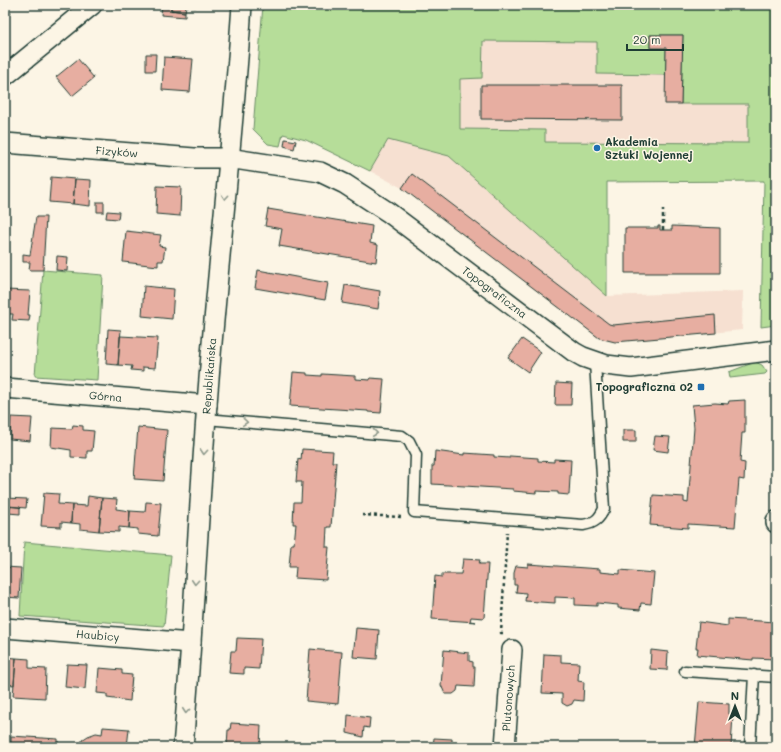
<svg xmlns="http://www.w3.org/2000/svg" width="781" height="752" viewBox="0 0 781 752" font-family="Mali,sans-serif">
  <style>
    .built { fill: #f6e0d1 }
    .green { fill: #b6dd99; stroke: #6a8d66; fill-rule: evenodd }
    .building { fill: #e7aea1; stroke: #1f3d34 }
    .lines { fill: none; stroke-linecap: round; stroke-linejoin: round }
    .lane-casing { stroke: #1f3d34; stroke-width: 13 }
    .street-casing { stroke: #1f3d34; stroke-width: 22 }
    .path { stroke: #1f3d34; stroke-width: 2.5; stroke-dasharray: 3 3; stroke-linecap: butt }
    .lane { stroke: #fcf5e5; stroke-width: 10 }
    .street { stroke: #fcf5e5; stroke-width: 19 }
    .oneway { stroke: #8e998c }
    .poi-dot { fill: #1f6fb2; stroke: #fcf5e5; stroke-width: 1.5 }
    .labels { text-anchor: middle; stroke-width: 3; stroke-linejoin: round; paint-order: stroke }
    .poi-label { font-size: 11px; font-weight: bold; fill: #1f3d34; stroke: #fcf5e5; text-anchor: start }
    .street-label { font-size: 11px; fill: #1f3d34; stroke: #fcf5e5 }
  </style>
  <rect width="100%" height="100%" fill="#fcf5e5"/>
  <filter id="ink" filterUnits="userSpaceOnUse"><feTurbulence type="fractalNoise" baseFrequency=".025" numOctaves="2"/><feDisplacementMap in="SourceGraphic" scale="8" xChannelSelector="R" yChannelSelector="G"/><feConvolveMatrix kernelMatrix="1 2 1 2 8 2 1 2 1" color-interpolation-filters="sRGB"/></filter>
  <g filter="url(#ink)">
    <path class="built" d="M 263,5 L 776,5 L 764,181 L 606,182 L 607,296 L 743,291 L 742,330 L 615,342 L 599,338 L 402,188 L 370,171 L 387,140 Z"/>
    <path class="green" d="M 263,5 L 776,5 L 776,325 L 761,327 L 764,181 L 607,182 L 607,296 L 449,156 L 388,140 L 370,171 L 306,140 L 283,134 L 280,146 L 268,144 L 253,129 ZM 650,35 L 683,35 L 681,104 L 748,104 L 748,143 L 545,142 L 545,130 L 460,129 L 460,79 L 482,78 L 483,41 L 597,42 L 597,74 L 666,75 L 666,48 L 650,48 Z
      M 43,270 L 103,275 L 97,380 L 35,376 Z
      M 755,362 L 762,365 L 767,372 L 765,374 L 730,378 L 729,372 Z
      M 24,542 L 171,555 L 164,626 L 20,616 Z"/>
    <path class="building" d="M 5,5 L 11,13 L 5,18 Z
      M 162,5 L 171,5 L 171,10 L 185,12 L 185,17 L 161,15 Z
      M 171,5 L 197,5 L 196,7 L 186,6 L 185,12 L 171,10 Z
      M 650,35 L 683,35 L 681,104 L 665,104 L 666,48 L 650,48 Z
      M 146,54 L 156,54 L 155,71 L 146,71 Z
      M 164,57 L 193,59 L 190,92 L 162,90 Z
      M 78,59 L 94,78 L 72,96 L 56,77 Z
      M 481,85 L 622,85 L 622,120 L 481,119 Z
      M 285,139 L 296,141 L 294,149 L 284,146 Z
      M 412,174 L 609,324 L 613,325 L 715,315 L 716,333 L 615,342 L 599,338 L 402,188 Z
      M 51,177 L 75,179 L 73,204 L 49,202 Z
      M 75,179 L 91,180 L 90,206 L 73,204 Z
      M 157,186 L 181,187 L 180,216 L 156,214 Z
      M 97,202 L 104,202 L 104,212 L 97,212 Z
      M 268,209 L 372,226 L 370,243 L 378,245 L 376,262 L 279,246 L 282,229 L 265,226 Z
      M 107,211 L 119,212 L 118,219 L 106,218 Z
      M 36,217 L 46,217 L 43,270 L 29,270 L 30,262 L 23,262 L 23,254 L 30,255 Z
      M 658,226 L 660,226 L 660,230 L 672,230 L 672,226 L 720,228 L 720,273 L 625,273 L 625,228 L 658,228 Z
      M 126,231 L 161,235 L 159,246 L 165,247 L 163,261 L 158,261 L 158,266 L 123,262 Z
      M 57,256 L 68,257 L 67,271 L 56,270 Z
      M 258,270 L 328,283 L 325,300 L 255,288 Z
      M 345,285 L 380,291 L 378,309 L 342,303 Z
      M 144,286 L 174,289 L 172,319 L 142,316 Z
      M 5,290 L 30,291 L 28,315 L 30,315 L 29,321 L 12,320 L 13,314 L 5,314 Z
      M 108,329 L 121,330 L 118,365 L 106,364 Z
      M 120,336 L 158,338 L 155,368 L 143,367 L 143,371 L 131,370 L 132,366 L 118,365 Z
      M 522,339 L 541,352 L 528,372 L 508,358 Z
      M 293,372 L 307,373 L 307,375 L 322,376 L 322,374 L 355,376 L 355,379 L 370,380 L 370,378 L 384,379 L 381,413 L 368,412 L 368,411 L 290,406 Z
      M 556,383 L 572,384 L 571,405 L 555,405 Z
      M 745,400 L 745,433 L 742,433 L 740,462 L 745,463 L 744,480 L 739,479 L 735,527 L 688,524 L 688,528 L 650,525 L 653,495 L 684,497 L 684,502 L 688,503 L 694,428 L 692,405 L 715,403 L 728,404 L 729,401 Z
      M 11,417 L 32,418 L 30,441 L 10,439 Z
      M 73,425 L 83,426 L 83,430 L 94,431 L 92,451 L 87,451 L 87,458 L 71,457 L 71,450 L 51,447 L 52,428 L 72,429 Z
      M 138,427 L 167,430 L 163,481 L 134,479 Z
      M 623,430 L 636,430 L 636,442 L 623,442 Z
      M 655,436 L 670,437 L 668,452 L 653,450 Z
      M 302,449 L 333,451 L 332,462 L 336,462 L 331,527 L 327,527 L 326,547 L 329,547 L 326,580 L 295,578 L 296,567 L 289,567 L 291,544 L 294,544 L 296,524 L 293,524 L 294,502 L 301,502 L 302,482 L 296,482 L 298,459 L 301,460 Z
      M 435,451 L 464,455 L 464,453 L 494,455 L 494,457 L 510,458 L 510,456 L 538,458 L 538,461 L 554,462 L 554,459 L 571,460 L 569,495 L 558,494 L 558,492 L 536,491 L 536,493 L 513,491 L 513,489 L 432,484 L 432,466 L 434,466 Z
      M 44,493 L 59,494 L 58,504 L 72,505 L 71,523 L 61,522 L 61,527 L 41,526 Z
      M 88,496 L 102,498 L 99,531 L 80,529 L 80,524 L 71,523 L 72,505 L 87,506 Z
      M 5,498 L 27,499 L 26,508 L 5,506 Z
      M 102,498 L 117,499 L 116,509 L 130,511 L 129,528 L 119,527 L 119,532 L 99,531 Z
      M 146,502 L 161,503 L 158,536 L 138,534 L 138,529 L 129,528 L 130,511 L 145,512 Z
      M 8,506 L 20,507 L 20,514 L 8,513 Z
      M 463,559 L 480,560 L 479,564 L 488,564 L 484,618 L 471,617 L 470,621 L 476,622 L 432,619 L 435,576 L 442,577 L 442,574 L 461,574 Z
      M 528,564 L 600,569 L 600,572 L 620,574 L 620,570 L 654,573 L 651,604 L 641,603 L 640,610 L 618,608 L 618,605 L 597,603 L 597,606 L 575,605 L 575,598 L 555,597 L 555,603 L 525,601 L 526,593 L 516,592 L 517,585 L 514,585 L 514,573 L 516,566 L 528,567 Z
      M 5,567 L 21,568 L 19,598 L 5,597 Z
      M 728,619 L 776,622 L 776,661 L 775,659 L 753,658 L 753,660 L 697,655 L 698,648 L 696,648 L 699,622 L 728,626 Z
      M 356,628 L 379,630 L 377,659 L 353,657 Z
      M 237,638 L 261,639 L 259,669 L 244,668 L 244,674 L 229,673 L 231,651 L 236,651 Z
      M 310,649 L 342,652 L 338,704 L 306,701 Z
      M 444,650 L 469,653 L 469,661 L 473,662 L 473,667 L 475,667 L 474,687 L 458,686 L 457,691 L 453,694 L 445,694 L 441,685 Z
      M 651,650 L 668,652 L 667,670 L 650,669 Z
      M 544,654 L 561,655 L 561,662 L 579,663 L 578,681 L 584,682 L 583,701 L 574,700 L 572,704 L 567,706 L 562,703 L 562,694 L 542,693 Z
      M 5,657 L 16,658 L 14,685 L 5,684 Z
      M 16,658 L 29,659 L 29,668 L 46,669 L 45,698 L 13,696 Z
      M 67,664 L 87,665 L 85,689 L 65,687 Z
      M 99,668 L 122,670 L 122,674 L 132,675 L 130,701 L 107,698 L 107,694 L 97,693 Z
      M 699,702 L 729,704 L 729,714 L 733,714 L 731,747 L 695,747 Z
      M 348,715 L 370,718 L 369,728 L 364,727 L 363,737 L 347,733 Z
      M 231,723 L 261,725 L 260,747 L 221,747 L 227,746 L 228,730 L 230,730 Z
      M 103,727 L 129,729 L 127,747 L 82,747 L 82,740 L 88,736 L 96,733 L 102,734 Z
      M 11,736 L 58,739 L 58,747 L 11,747 Z
      M 434,738 L 452,739 L 452,746 L 459,747 L 433,747 Z"/>
    <g class="lines">
      <defs>
        <path id="lane" d="M 206,419 L 402,436 L 409,441 L 416,455 L 414,512 L 583,525 C 595,523 599,519 604,509 L 595,362
          M 685,671 L 776,677
          M 750,747 L 754,675"/>
        <g id="street">
          <path d="M 5,76 L 92,5"/>
          <path id="s1" d="M 5,143 L 194,158 L 228,158 L 320,172 L 345,184 L 388,212 L 574,352 L 583,357 L 606,365 L 631,368 L 776,350"/>
          <path id="s2" d="M 5,388 L 207,405"/>
          <path d="M 776,521 L 776,523"/>
          <path id="s3" d="M 5,628 L 191,643"/>
          <path id="s4" d="M 183,747 C 193,633 198,518 207,404 C 217,271 233,138 242,5"/>
          <path id="s5" d="M 505,747 L 512,650"/>
        </g>
      </defs>
      <use href="#lane" class="lane-casing"/>
      <use href="#street" class="street-casing"/>
      <path class="path" d="M 663,209 L 663,230
        M 674,385 L 675,391
        M 362,515 L 401,517
        M 503,633 L 501,633 L 507,532"/>
      <use href="#lane" class="lane"/>
      <use href="#street" class="street"/>
    </g>
    <defs><path id="oneway-chevron" d="M-2-3.5L2.5 0L-2 3.5" fill="none" stroke-width="1.6" stroke-linecap="round" stroke-linejoin="round"/></defs>
    <g class="oneway">
      <use href="#oneway-chevron" transform="translate(225 197) rotate(95)"/>
      <use href="#oneway-chevron" transform="translate(245 422) rotate(5)"/>
      <use href="#oneway-chevron" transform="translate(375 433) rotate(6)"/>
      <use href="#oneway-chevron" transform="translate(204 452) rotate(94)"/>
      <use href="#oneway-chevron" transform="translate(195 582) rotate(94)"/>
      <use href="#oneway-chevron" transform="translate(186 711) rotate(95)"/>
    </g>
  </g>
  <g class="poi-dot">
    <circle cx="597" cy="148" r="4"/>
    <rect x="697" y="383" width="8" height="8" rx="2"/>
  </g>
  <g class="labels">
    <g class="poi-label">
      <text x="605" y="146">Akademia<tspan x="605" dy="13">Sztuki Wojennej</tspan></text>
      <text x="693" y="391" text-anchor="end">Topograficzna 02</text>
    </g>
    <g class="street-label">
      <text dy="4" stroke="none"><textPath href="#s1" startOffset="112">Fizyków</textPath></text>
      <text dy="4" stroke="none"><textPath href="#s1" startOffset="529">Topograficzna</textPath></text>
      <text dy="4" stroke="none"><textPath href="#s4" startOffset="372">Republikańska</textPath></text>
      <text dy="4" stroke="none"><textPath href="#s2" startOffset="101">Górna</textPath></text>
      <text dy="4" stroke="none"><textPath href="#s3" startOffset="93">Haubicy</textPath></text>
      <text dy="4" stroke="none"><textPath href="#s5" startOffset="49">Plutonowych</textPath></text>
    </g>
  </g>
  <rect width="781" height="752" fill="none" stroke="#fcf5e5" stroke-width="20"/>
  <rect x="10" y="10" width="761" height="732" fill="none" stroke="#1f3d34" stroke-width="1.5" filter="url(#ink)"/>
  <g transform="translate(735 706)" stroke="#fcf5e5" stroke-width="3" paint-order="stroke">
  <path d="M0-3L7 15L0 10L-7 15Z" fill="#1f3d34"/>
  <text y="-6" font-size="11" font-weight="bold" text-anchor="middle" fill="#1f3d34">N</text>
  </g>
  <path d="M627 44v6h56v-6" fill="none" stroke="#1f3d34" stroke-width="2"/>
  <text x="633" y="44" font-size="12" fill="#1f3d34" stroke="#fcf5e5" stroke-width="3" paint-order="stroke">20 m</text>
</svg>
